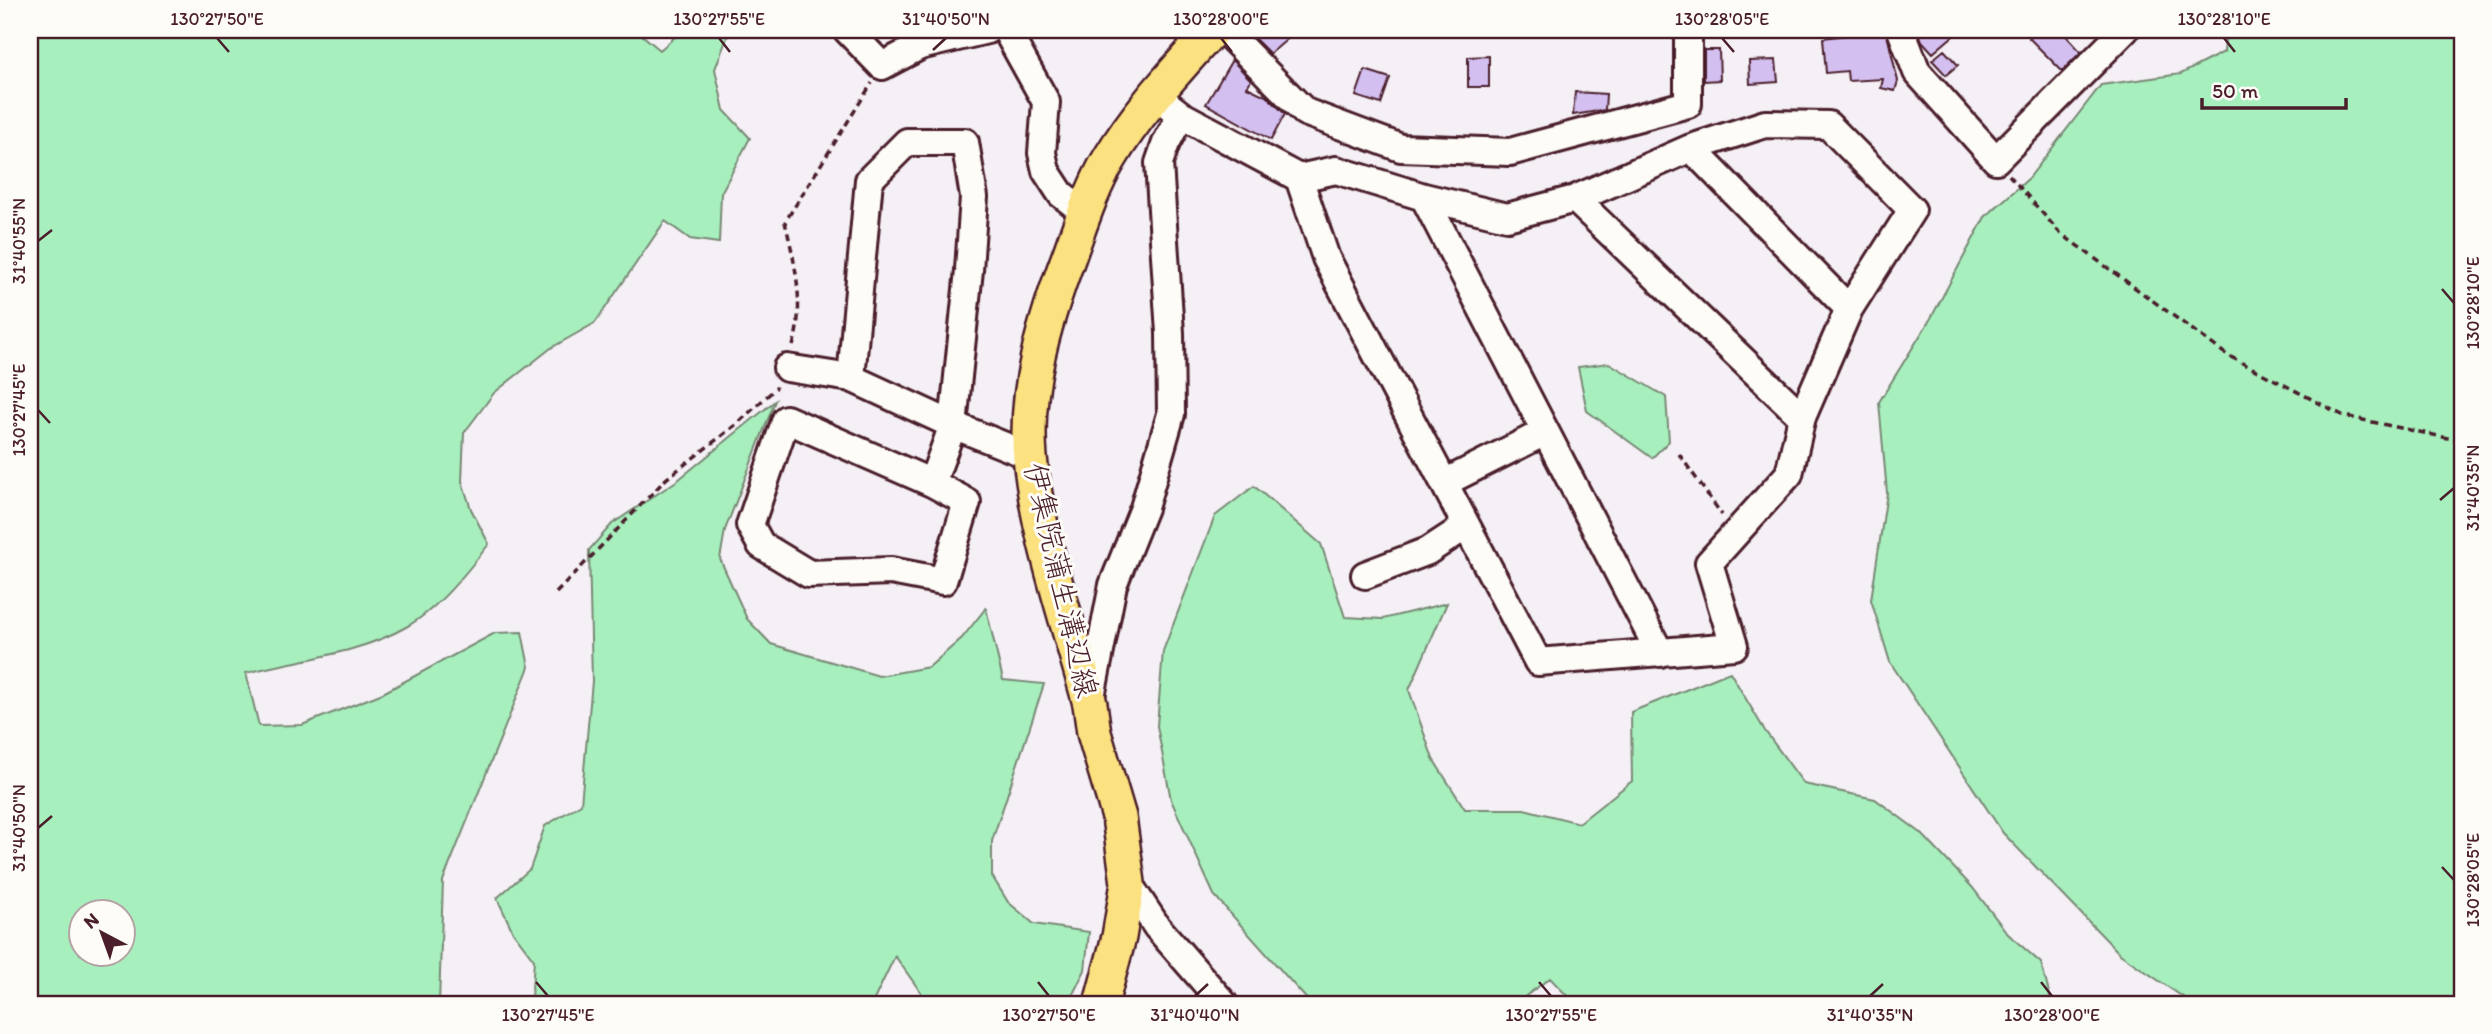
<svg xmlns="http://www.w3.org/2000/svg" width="2492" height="1034" viewBox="0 0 2492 1034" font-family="Itim,'Klee One',sans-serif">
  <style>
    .green { fill: #a7f0be; stroke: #788874; stroke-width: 2; fill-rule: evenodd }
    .building { fill: #d3bff0; stroke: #4a1f2b; stroke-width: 2 }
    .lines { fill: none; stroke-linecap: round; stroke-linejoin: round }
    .minor-casing { stroke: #4a1f2b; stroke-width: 32 }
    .major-casing { stroke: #4a1f2b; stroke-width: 38 }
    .path { stroke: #4a1f2b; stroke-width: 3.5; stroke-dasharray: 7 5; stroke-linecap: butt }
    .minor { stroke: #fdfcf7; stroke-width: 26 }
    .major { stroke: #fbe180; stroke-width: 33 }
    .ticks { fill: none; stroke: #4a1f2b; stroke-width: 2.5 }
    .labels { text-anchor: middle; stroke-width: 6; stroke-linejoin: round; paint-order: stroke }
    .street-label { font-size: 30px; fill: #4a1f2b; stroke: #fdfcf7 }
    .neatline { fill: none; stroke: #4a1f2b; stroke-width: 2.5 }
    .ticks-label { font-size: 18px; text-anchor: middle; fill: #4a1f2b }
  </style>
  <rect width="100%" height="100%" fill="#f5f0f6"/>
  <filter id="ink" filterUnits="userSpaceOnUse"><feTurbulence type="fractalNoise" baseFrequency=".0143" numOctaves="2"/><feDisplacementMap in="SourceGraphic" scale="14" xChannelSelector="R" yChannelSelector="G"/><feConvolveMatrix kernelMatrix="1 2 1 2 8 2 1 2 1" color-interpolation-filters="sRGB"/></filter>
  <g filter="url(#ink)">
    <path class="green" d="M 30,30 L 636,30 L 660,50 L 683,30 L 730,30 L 715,69 L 724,110 L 750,138 L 721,193 L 719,243 L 690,239 L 665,221 L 595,323 L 551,348 L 494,393 L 464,433 L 462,481 L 471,509 L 489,544 C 467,572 437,610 406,627 C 357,655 299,659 246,673 L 259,726 L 302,725 L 383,693 L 495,633 L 522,632 L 529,667 L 443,881 L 439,1004 L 30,1004 ZM 80,912 L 122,912 L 122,954 L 80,954 Z
      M 2226,30 L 2462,30 L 2462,1004 L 2186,1004 L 2187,1000 L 2120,954 L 2003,833 L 1890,662 L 1871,600 L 1887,493 L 1879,402 L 1931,318 L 1985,217 L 2029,178 L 2101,85 L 2181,74 L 2224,52 Z
      M 1609,363 L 1666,397 L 1669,441 L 1652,458 L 1587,411 L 1578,367 Z
      M 775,401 L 725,530 L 720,559 L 747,619 L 771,644 L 879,676 L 929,667 L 962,638 L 986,608 L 1003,680 L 1044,684 L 992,841 L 992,876 L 1008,902 L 1034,924 L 1089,932 L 1085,970 L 1068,1004 L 929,1004 L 895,956 L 872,1004 L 531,1004 L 534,960 L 513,932 L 497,898 L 530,869 L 545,826 L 581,804 L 592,681 L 589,550 L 612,524 L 678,480 Z
      M 1254,486 L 1321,544 L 1345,617 L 1383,619 L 1447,603 L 1409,690 L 1433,759 L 1465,809 L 1524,809 L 1579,823 L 1632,781 L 1631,712 L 1730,672 L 1765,731 L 1804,784 L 1875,799 L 1921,833 L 1972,887 L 2008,934 L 2041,963 L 2052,1004 L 1575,1004 L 1550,978 L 1515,1004 L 1311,1004 L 1214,895 L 1171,800 L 1157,726 L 1163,651 L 1215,516 Z"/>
    <path class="building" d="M 1264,30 L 1298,30 L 1270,54 L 1254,38 Z
      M 1886,30 L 1898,81 L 1895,91 L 1881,88 L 1883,79 L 1848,81 L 1847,71 L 1826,73 L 1823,38 Z
      M 1918,30 L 1960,30 L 1933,53 L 1922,41 Z
      M 2038,30 L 2061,30 L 2081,52 L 2062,71 L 2029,38 Z
      M 1704,50 L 1719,50 L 1720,80 L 1704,81 Z
      M 1944,50 L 1958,65 L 1946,75 L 1932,60 Z
      M 1489,56 L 1489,87 L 1468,87 L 1468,57 Z
      M 1232,60 L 1251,80 L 1247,87 L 1268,97 L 1285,114 L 1271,140 L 1206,104 Z
      M 1776,60 L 1778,82 L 1750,84 L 1749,61 Z
      M 1365,70 L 1390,78 L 1381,104 L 1356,96 Z
      M 1575,92 L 1606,94 L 1605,110 L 1573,115 Z"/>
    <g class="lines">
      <defs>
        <path id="minor" d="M 847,30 L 882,66 L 920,46 L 987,30
          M 1006,30 L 1046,102 L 1042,153 L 1046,171 L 1061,194 L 1084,212
          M 1224,30 L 1305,112 L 1401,148 L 1510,152 L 1688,104 L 1688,30
          M 1901,30 L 1917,72 L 1996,160 L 2125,30
          M 1167,104 L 1181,115 L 1299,178 L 1336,170 L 1424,197 L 1507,217 L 1575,199
          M 1765,124 L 1828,125 L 1912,210 L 1849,309 L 1802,417 L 1575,199 L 1691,148 Z
          M 1691,148 L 1849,309
          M 1299,178 L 1326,258 L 1538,662 L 1734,646 L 1709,563 L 1789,474 L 1802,417
          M 1424,197 L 1660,653
          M 787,368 L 851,378 L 953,425 L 1030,456
          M 851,378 L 869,180 L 907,142 L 965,142 L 974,197 L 969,270 L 953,425 L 932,483
          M 786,419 L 932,483 L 967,502 L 943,581 L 891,571 L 809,574 L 761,545 L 750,525 Z
          M 1444,483 L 1545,432
          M 1365,575 L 1428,551 L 1466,526
          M 1090,702 L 1113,585 L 1144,508 L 1171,414 L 1170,333 L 1159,163 L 1166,143 L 1181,115
          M 1128,883 L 1157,927 L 1224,1004"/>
        <path id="major" d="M 1101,1004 L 1119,937 L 1128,883 L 1119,817 L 1094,733 L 1090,704 C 1069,624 1038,540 1030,457 C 1024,388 1045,320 1069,256 C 1081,223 1092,188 1110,158 C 1138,111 1176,71 1212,30"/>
      </defs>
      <use href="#minor" class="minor-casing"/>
      <use href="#major" class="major-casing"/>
      <path class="path" d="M 2009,175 L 2060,233 L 2227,355 L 2344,416 L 2462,441
        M 793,346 C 805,305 795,262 785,222 L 872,83
        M 1679,454 L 1722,515
        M 556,593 L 666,479 L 738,423 L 777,387"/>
      <use href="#minor" class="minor"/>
      <use href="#major" class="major"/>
    </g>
  </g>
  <path class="ticks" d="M 217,38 L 229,52M 719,38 L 730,52M 1221,38 L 1232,52M 1722,38 L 1734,52M 2224,38 L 2235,52M 933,50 L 946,38M 38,241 L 52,230M 2442,289 L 2454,303M 38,410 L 50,423M 2440,500 L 2454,488M 38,828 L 52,816M 2442,867 L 2454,880M 536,982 L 548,996M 1038,982 L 1049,996M 1539,982 L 1551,996M 2041,982 L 2052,996M 1195,996 L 1208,984M 1870,996 L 1883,984"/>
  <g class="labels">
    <g class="street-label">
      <text transform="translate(1061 580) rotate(77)" y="10">伊集院蒲生溝辺線</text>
    </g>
  </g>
  <rect width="2492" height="1034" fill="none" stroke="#fdfcf7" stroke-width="77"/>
  <g transform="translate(102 933) rotate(319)"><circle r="33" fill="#fdfcf7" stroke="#b5a4a5" stroke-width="2"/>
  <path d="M0-5L12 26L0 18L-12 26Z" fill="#4a1f2b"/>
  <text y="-10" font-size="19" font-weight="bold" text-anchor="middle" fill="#4a1f2b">N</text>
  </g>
  <path d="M2202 98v10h144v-10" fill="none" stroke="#4a1f2b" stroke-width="3.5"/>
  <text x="2212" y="98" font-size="21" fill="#4a1f2b" stroke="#fdfcf7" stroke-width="5" paint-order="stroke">50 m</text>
  <rect x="38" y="38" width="2416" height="958" class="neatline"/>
  <g class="ticks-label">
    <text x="217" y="25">130°27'50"E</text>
    <text x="719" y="25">130°27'55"E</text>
    <text x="946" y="25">31°40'50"N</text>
    <text x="1221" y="25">130°28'00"E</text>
    <text x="1722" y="25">130°28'05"E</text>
    <text x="2224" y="25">130°28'10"E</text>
    <text transform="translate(19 241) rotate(-90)" y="6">31°40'55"N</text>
    <text transform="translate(2473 303) rotate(-90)" y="6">130°28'10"E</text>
    <text transform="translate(19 410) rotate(-90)" y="6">130°27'45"E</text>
    <text transform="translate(2473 488) rotate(-90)" y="6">31°40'35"N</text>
    <text transform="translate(19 828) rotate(-90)" y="6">31°40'50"N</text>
    <text transform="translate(2473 880) rotate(-90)" y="6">130°28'05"E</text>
    <text x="548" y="1021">130°27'45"E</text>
    <text x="1049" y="1021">130°27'50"E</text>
    <text x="1195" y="1021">31°40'40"N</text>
    <text x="1551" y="1021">130°27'55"E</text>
    <text x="1870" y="1021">31°40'35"N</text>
    <text x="2052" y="1021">130°28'00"E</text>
  </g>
</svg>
